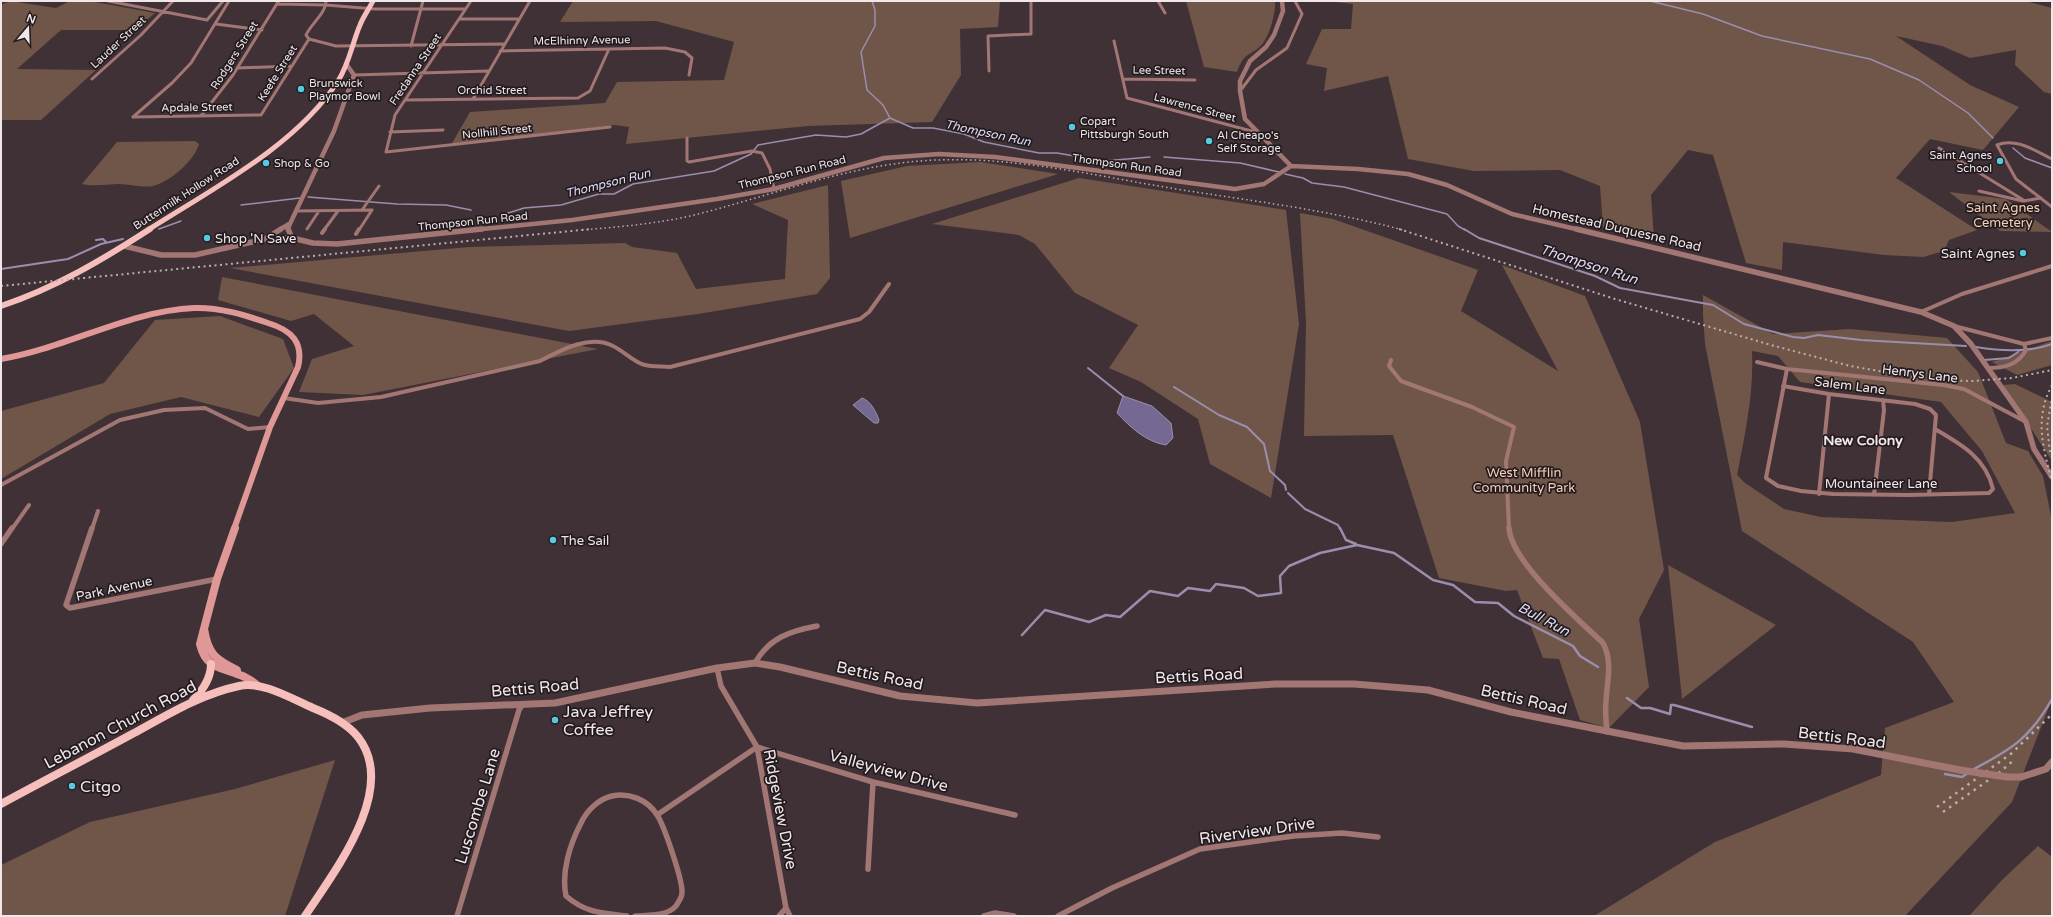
<svg xmlns="http://www.w3.org/2000/svg" width="2053" height="917" viewBox="0 0 2053 917" font-family="'Varela Round',sans-serif">
  <style>
    .green { fill: #705648; fill-rule: evenodd }
    .water { fill: #756993; stroke: #9a8ead }
    .lines { fill: none; stroke-linecap: round; stroke-linejoin: round }
    .stream-far2 { stroke: #9a8ead; stroke-width: 1.5 }
    .stream-far1 { stroke: #9a8ead; stroke-width: 2 }
    .stream { stroke: #9a8ead; stroke-width: 2.5 }
    .minor-far2 { stroke: #a27673; stroke-width: 3 }
    .minor-far1 { stroke: #a27673; stroke-width: 4 }
    .minor { stroke: #a27673; stroke-width: 5.5 }
    .tertiary-far2 { stroke: #a27673; stroke-width: 4.5 }
    .tertiary-far1 { stroke: #a27673; stroke-width: 5.5 }
    .tertiary { stroke: #a27673; stroke-width: 7 }
    .secondary-far1 { stroke: #df9895; stroke-width: 6 }
    .secondary { stroke: #df9895; stroke-width: 8 }
    .primary-far2 { stroke: #f6bfbc; stroke-width: 5 }
    .primary-far1 { stroke: #f6bfbc; stroke-width: 6 }
    .primary { stroke: #f6bfbc; stroke-width: 8 }
    .rail-far2 { stroke: #baadb2; stroke-width: 1.5; stroke-dasharray: 1.5 3; stroke-linecap: butt }
    .rail-far1 { stroke: #baadb2; stroke-width: 2; stroke-dasharray: 2 3.5; stroke-linecap: butt }
    .rail { stroke: #baadb2; stroke-width: 2.5; stroke-dasharray: 2.5 5; stroke-linecap: butt }
    .tertiary-bridge { stroke: #a27673; stroke-width: 7 }
    .poi-dot { fill: #55cae0; stroke: #221b1e; stroke-width: 1.5 }
    .labels { text-anchor: middle; stroke-width: 3.5; stroke-linejoin: round; paint-order: stroke }
    .far-street-label { font-size: 11px; fill: #f1e6ea; stroke: #221b1e }
    .far-poi-label { font-size: 11px; fill: #f1e6ea; stroke: #221b1e; text-anchor: start }
    .far-water-label { font-size: 12px; font-style: italic; fill: #e1d9f5; stroke: #221b1e }
    .park-label { font-size: 13px; fill: #f7cdb5; stroke: #221b1e }
    .street-label { font-size: 13px; fill: #f1e6ea; stroke: #221b1e }
    .poi-label { font-size: 13px; fill: #f1e6ea; stroke: #221b1e; text-anchor: start }
    .water-label { font-size: 14px; font-style: italic; fill: #e1d9f5; stroke: #221b1e }
    .neighbourhood-label { font-size: 14px; font-weight: bold; fill: #f1e6ea; stroke: #221b1e }
    .near-street-label { font-size: 16px; fill: #f1e6ea; stroke: #221b1e }
    .near-poi-label { font-size: 16px; fill: #f1e6ea; stroke: #221b1e; text-anchor: start }
  </style>
  <rect width="100%" height="100%" fill="#403137"/>
  <path class="green" d="M 10,1 L 56,8 L 70,1 L 90,1 L 155,13 L 135,30 L 61,30 L 17,69 L 96,70 L 41,120 L 1,120 L 1,5 Z
    M 573,1 L 1000,1 L 998,27 L 960,29 L 961,75 L 932,122 L 808,126 L 626,144 L 629,127 L 615,125 L 451,145 L 470,112 L 605,103 L 617,82 L 724,80 L 734,42 L 656,21 L 560,22 Z
    M 1186,1 L 1275,1 C 1276,12 1270,34 1263,43 C 1252,57 1245,49 1237,72 L 1204,67 Z
    M 1327,1 L 2025,1 L 2052,8 L 2052,94 L 2044,92 L 2015,65 L 2016,50 L 1970,58 L 1942,46 L 1896,36 L 1970,85 L 2019,107 L 1983,150 L 1930,139 L 1896,178 L 1977,230 L 1949,240 L 1944,251 L 1923,257 L 1884,255 L 1783,242 L 1782,270 L 1746,263 L 1713,155 L 1688,150 L 1651,195 L 1654,239 L 1603,227 L 1600,186 L 1560,170 L 1474,171 L 1408,159 L 1388,76 L 1324,91 L 1327,68 L 1306,64 L 1322,29 L 1351,29 L 1353,4 Z
    M 195,141 L 199,144 C 195,160 170,182 153,186 C 142,188 130,184 119,184 C 108,184 94,187 82,184 L 117,142 Z
    M 980,162 L 1058,174 L 850,238 L 841,181 L 907,166 Z
    M 1079,178 L 1286,210 L 1299,324 L 1271,498 L 1210,464 L 1198,419 L 1141,382 L 1109,368 L 1138,325 L 1075,293 L 1035,244 L 1019,235 L 932,224 Z
    M 828,185 L 830,278 L 817,294 L 698,314 L 569,331 L 230,268 L 469,247 L 625,243 L 632,247 L 677,253 L 696,289 L 785,279 L 788,220 L 752,204 Z
    M 1949,192 L 2006,199 L 2052,232 L 2000,231 Z
    M 1300,213 L 1333,219 L 1478,270 L 1461,311 L 1558,371 L 1502,265 L 1585,296 L 1640,422 L 1664,570 L 1639,619 L 1649,687 L 1609,728 L 1580,720 L 1559,659 L 1543,658 L 1517,590 L 1506,591 L 1439,578 L 1393,435 L 1304,436 L 1306,323 Z
    M 222,277 L 598,349 L 363,395 L 299,392 L 312,359 L 354,346 L 314,314 L 291,321 L 218,300 Z
    M 1703,295 L 1773,334 L 1850,329 L 1947,338 L 1978,372 L 2006,443 L 2028,451 L 2043,476 L 2052,521 L 2052,699 L 2012,802 L 1905,916 L 1594,916 L 1715,842 L 1881,775 L 1885,728 L 1954,702 L 1913,642 L 1742,531 L 1705,344 L 1703,315 ZM 1752,351 L 1778,356 L 1800,382 L 1941,402 L 1982,451 L 2015,513 L 1952,522 L 1821,517 L 1784,509 L 1745,483 L 1737,475 C 1745,434 1754,394 1752,351 Z
    M 220,316 L 283,339 L 294,368 L 259,417 L 181,397 L 110,414 L 1,479 L 1,411 L 104,383 L 155,320 Z
    M 2052,341 L 2052,365 L 2017,375 L 1992,362 Z
    M 2015,384 L 2050,401 L 2052,400 L 2052,461 L 2003,385 Z
    M 1668,565 L 1776,625 L 1682,699 Z
    M 335,760 L 285,916 L 1,916 L 1,865 L 90,822 L 235,789 Z
    M 2038,846 L 2052,857 L 2052,916 L 1969,916 L 2002,880 Z"/>
  <path class="water" d="M 1123,396 L 1152,406 L 1171,423 L 1173,438 L 1166,445 C 1146,442 1130,427 1117,413 Z
    M 862,398 C 871,401 876,412 879,420 L 878,423 L 874,423 L 853,405 Z"/>
  <g class="lines">
    <path class="stream-far2" d="M 872,1 L 875,10 L 875,26 L 861,52 L 867,90 L 883,105 L 890,118
      M 1650,1 L 1703,14 L 1762,36 L 1870,59 L 1919,80 L 1968,113 L 1993,138
      M 2013,148 L 2025,158 L 2052,168
      M 1164,157 L 1240,163 L 1279,172
      M 1285,174 L 1303,178 L 1312,183 L 1344,187 L 1447,214 L 1458,226 L 1465,230
      M 308,197 L 397,204 L 446,205 L 471,210
      M 241,205 L 300,198
      M 508,213 L 524,208 L 561,205 L 599,194 L 614,194 L 633,184 L 714,171 L 751,154 L 758,145 L 816,135 L 846,137 L 861,134 L 890,118 L 913,128 L 933,128 L 964,134 L 984,142 L 1039,153 L 1057,153 L 1104,161 L 1150,157
      M 159,229 L 181,221"/>
    <path class="stream-far1" d="M 1464,229 L 1479,238 L 1595,276 L 1620,288 L 1713,305 L 1744,324 L 1793,337 L 1804,338 L 1818,335 L 1861,340 L 1966,346
      M 96,240 L 103,239 L 106,242
      M 1,269 L 68,259 L 101,244 L 123,239
      M 1976,347 C 2001,351 2028,353 2052,344
      M 1984,360 L 2009,358 L 2021,350
      M 1088,368 L 1123,396
      M 1174,387 L 1219,415 L 1247,427 L 1264,444 L 1270,471 L 1285,485 L 1286,490
      M 1288,493 L 1305,509 L 1338,525 L 1340,529"/>
    <path class="stream" d="M 1340,528 L 1346,540 L 1356,544
      M 1022,635 L 1045,610 L 1089,622 L 1106,615 L 1120,617 L 1150,591 L 1178,596 L 1188,588 L 1210,591 L 1216,584 L 1244,588 L 1258,596 L 1281,593 L 1280,576 L 1289,566 L 1320,553 L 1357,545 L 1394,553 L 1433,580 L 1453,585 L 1475,602 L 1498,603 L 1514,616 L 1573,646 L 1580,656 L 1598,667
      M 1627,698 L 1641,708 L 1650,708 L 1670,714 L 1671,705 L 1674,705 L 1752,727
      M 1974,769 C 2012,749 2030,738 2052,699
      M 1945,774 L 1962,777 L 1968,773"/>
    <path class="minor-far2" d="M 108,1 L 207,20 L 223,1
      M 471,1 L 395,115 L 386,152 L 610,127
      M 1158,1 L 1165,13
      M 277,4 L 326,5 L 375,9 L 465,9
      M 459,19 L 519,19
      M 216,24 L 262,30
      M 309,39 L 336,46 L 503,44
      M 1114,41 L 1127,98 L 1259,133
      M 411,46 L 423,1
      M 500,51 L 665,48 L 685,52 L 692,58 L 689,75
      M 238,68 L 292,66
      M 989,71 L 988,36 L 1031,34 L 1031,1
      M 354,75 L 488,71
      M 92,79 L 141,35 L 173,1
      M 1123,79 L 1195,80
      M 1240,91 L 1256,70 L 1287,48 L 1302,14 L 1295,1
      M 473,99 L 530,1
      M 405,100 L 578,98 L 590,91 L 609,49
      M 201,116 L 233,75 L 278,2
      M 133,117 L 261,115 L 309,39 L 306,35 C 311,24 326,13 326,1
      M 133,117 L 172,83 L 191,63 L 229,1
      M 390,132 L 443,130
      M 687,138 L 687,161 L 689,162 L 752,151 L 762,153 L 770,169 L 774,189
      M 1939,148 L 2025,201
      M 2052,159 C 2035,151 2016,137 1997,145 L 2016,179 L 2052,207
      M 1979,191 L 2023,201 L 2041,198
      M 362,210 L 379,186
      M 297,211 L 372,210
      M 307,229 L 319,211
      M 324,230 L 338,211
      M 359,230 L 372,210"/>
    <path class="minor-far1" d="M 322,233 L 325,229
      M 356,234 L 359,229
      M 1921,312 L 1962,294 L 2052,266
      M 1954,326 L 2024,344 L 2052,338
      M 1391,360 L 1389,366 L 1401,381 L 1472,407 L 1514,427 L 1506,461 L 1509,529
      M 1757,362 L 1787,369
      M 1988,368 C 2004,368 2018,365 2026,350 L 2024,344
      M 1783,386 L 1829,394 L 1915,404 L 1930,409 L 1936,415 L 1929,494
      M 284,398 L 318,403 L 381,397 L 540,361 C 561,350 590,334 613,346 C 624,351 634,363 645,365 C 653,367 662,366 670,367 L 860,319 L 869,312 L 889,284
      M 1935,429 C 1961,444 1986,458 1993,489 L 1989,493 L 1908,495 L 1833,494 L 1801,491 L 1778,486 L 1766,478 L 1787,369 L 1943,385 L 1964,389 L 2026,422
      M 1,485 L 120,420 L 164,410 L 205,408 L 248,429 L 270,427
      M 1819,494 L 1829,394
      M 1874,495 L 1884,410 L 1883,400
      M 12,529 L 29,505
      M 92,529 L 98,511"/>
    <path class="minor" d="M 92,528 L 66,605 L 70,608 L 217,579
      M 1509,528 C 1511,562 1578,619 1603,643 C 1613,662 1607,681 1606,701 C 1605,711 1606,722 1607,732
      M 1,544 L 12,528
      M 755,663 C 769,638 790,631 817,626
      M 717,668 L 721,686 L 757,747 L 786,908 L 790,916
      M 657,815 L 757,747 L 873,782 L 1015,815
      M 868,869 L 873,782
      M 457,916 L 519,710 L 523,704
      M 627,916 C 601,913 586,913 566,896 C 561,872 570,844 581,823 C 587,810 599,799 612,796 C 629,792 648,800 657,815 C 664,825 683,881 682,893 C 682,897 678,903 676,906 C 666,917 648,915 635,916
      M 779,916 L 786,908
      M 984,916 L 995,913 L 1014,916
      M 1058,916 L 1112,888 L 1200,849 L 1294,836 L 1342,833 L 1378,837"/>
    <path class="tertiary-far2" d="M 1282,1 L 1283,11 L 1274,35 L 1266,47 L 1250,61 L 1240,81 L 1240,91 L 1245,119 L 1291,166 L 1358,169 L 1408,174 L 1447,185 L 1512,214 L 1580,230
      M 279,230 L 289,224
      M 289,230 L 288,228 L 334,131 L 354,75 L 347,65
      M 472,230 L 572,220 L 717,199 L 774,189 L 884,158 L 939,154 L 995,157 L 1235,189 L 1264,184 L 1291,166"/>
    <path class="tertiary-far1" d="M 288,229 L 292,238 L 313,243 L 337,244 L 482,229
      M 1576,229 L 1921,312 L 1954,326 L 1971,344 L 2026,422 L 2034,449 L 2052,477
      M 269,238 L 292,238
      M 124,246 L 161,255 L 195,255 L 265,239 L 281,229"/>
    <path class="tertiary" d="M 344,722 L 362,715 L 430,708 L 555,703 L 717,668 L 755,663 L 780,667 L 900,696 L 977,703 L 1275,684 L 1354,684 L 1428,690 L 1511,712 L 1683,746 L 1784,744 L 1853,749 L 1960,770
      M 2021,777 L 2046,769 L 2052,762"/>
    <path class="secondary-far1" d="M 1,359 C 67,348 128,311 194,308 C 219,307 245,315 268,323 C 291,330 304,342 298,367 L 270,427 L 234,529"/>
    <path class="secondary" d="M 235,528 L 217,579 L 200,644 C 206,669 221,667 240,675 C 246,677 252,681 257,685
      M 204,629 C 208,654 215,659 237,670 L 237,674"/>
    <path class="primary-far2" d="M 148,230 C 212,189 296,146 338,81 C 349,64 352,44 360,25 C 363,17 369,9 373,1"/>
    <path class="primary-far1" d="M 1,306 C 55,288 102,260 150,229"/>
    <path class="primary" d="M 193,700 C 203,690 211,679 211,664
      M 1,804 C 45,780 90,757 134,733 C 167,715 201,694 239,686 C 263,681 290,698 313,708 C 328,714 347,723 358,737 C 399,789 334,872 305,916"/>
    <path class="rail-far2" d="M 582,230 C 618,227 654,224 690,216 C 760,199 829,172 901,163 C 993,151 1085,174 1176,189 C 1252,201 1328,210 1403,230"/>
    <path class="rail-far1" d="M 1399,229 L 1615,299 L 1771,345 L 1850,366 L 1931,380 L 1972,381 L 2012,378 L 2052,370
      M 1,286 L 592,229
      M 2052,385 C 2034,419 2043,447 2052,482
      M 2050,452 L 2047,426 L 2052,398"/>
    <path class="rail" d="M 1937,807 L 2012,753 L 2052,714
      M 1943,812 L 2000,772 L 2015,759"/>
    <path class="tertiary-bridge" d="M 1960,770 L 2007,777 L 2021,777"/>
  </g>
  <g class="poi-dot">
    <circle cx="301" cy="89" r="4"/>
    <circle cx="1072" cy="127" r="4"/>
    <circle cx="1209" cy="141" r="4"/>
    <circle cx="2000" cy="161" r="4"/>
    <circle cx="266" cy="163" r="4"/>
    <circle cx="207" cy="238" r="4"/>
    <circle cx="2023" cy="253" r="4"/>
    <circle cx="553" cy="540" r="4"/>
    <circle cx="555" cy="720" r="4"/>
    <circle cx="72" cy="786" r="4"/>
  </g>
  <g class="labels">
    <g class="far-street-label">
      <text transform="translate(582 40) rotate(-1)" y="4">McElhinny Avenue</text>
      <text transform="translate(118 42) rotate(-43)" y="4">Lauder Street</text>
      <text transform="translate(234 55) rotate(-58)" y="4">Rodgers Street</text>
      <text transform="translate(415 69) rotate(-56)" y="4">Fredanna Street</text>
      <text transform="translate(1159 70) rotate(1)" y="4">Lee Street</text>
      <text transform="translate(277 73) rotate(-58)" y="4">Keefe Street</text>
      <text x="492" y="94">Orchid Street</text>
      <text transform="translate(197 107) rotate(-1)" y="4">Apdale Street</text>
      <text transform="translate(1195 107) rotate(15)" y="4">Lawrence Street</text>
      <text transform="translate(497 131) rotate(-6)" y="4">Nollhill Street</text>
      <text transform="translate(1127 165) rotate(8)" y="4">Thompson Run Road</text>
      <text transform="translate(792 172) rotate(-14)" y="4">Thompson Run Road</text>
      <text transform="translate(186 193) rotate(-33)" y="4">Buttermilk Hollow Road</text>
      <text transform="translate(473 221) rotate(-6)" y="4">Thompson Run Road</text>
    </g>
    <g class="far-poi-label">
      <text x="309" y="87">Brunswick<tspan x="309" dy="13">Playmor Bowl</tspan></text>
      <text x="1080" y="125">Copart<tspan x="1080" dy="13">Pittsburgh South</tspan></text>
      <text x="1217" y="139">Al Cheapo's<tspan x="1217" dy="13">Self Storage</tspan></text>
      <text x="1992" y="159" text-anchor="end">Saint Agnes<tspan x="1992" dy="13">School</tspan></text>
      <text x="274" y="167">Shop &amp; Go</text>
    </g>
    <g class="far-water-label">
      <text transform="translate(988 133) rotate(12)" y="4">Thompson Run</text>
      <text transform="translate(608 183) rotate(-14)" y="4">Thompson Run</text>
    </g>
    <g class="park-label">
      <text x="2003" y="212">Saint Agnes<tspan x="2003" dy="15">Cemetery</tspan></text>
      <text x="1524" y="477">West Mifflin<tspan x="1524" dy="15">Community Park</tspan></text>
    </g>
    <g class="street-label">
      <text transform="translate(1617 227) rotate(13)" y="5">Homestead Duquesne Road</text>
      <text transform="translate(1920 373) rotate(7)" y="5">Henrys Lane</text>
      <text transform="translate(1850 385) rotate(7)" y="5">Salem Lane</text>
      <text x="1881" y="488">Mountaineer Lane</text>
      <text transform="translate(114 588) rotate(-12)" y="5">Park Avenue</text>
    </g>
    <g class="poi-label">
      <text x="215" y="243">Shop 'N Save</text>
      <text x="2015" y="258" text-anchor="end">Saint Agnes</text>
      <text x="561" y="545">The Sail</text>
    </g>
    <g class="water-label">
      <text transform="translate(1589 264) rotate(18)" y="5">Thompson Run</text>
      <text transform="translate(1544 619) rotate(28)" y="5">Bull Run</text>
    </g>
    <g class="neighbourhood-label">
      <text x="1863" y="445">New Colony</text>
    </g>
    <g class="near-street-label">
      <text transform="translate(880 675) rotate(12)" y="6">Bettis Road</text>
      <text transform="translate(1199 675) rotate(-3)" y="6">Bettis Road</text>
      <text transform="translate(535 687) rotate(-5)" y="6">Bettis Road</text>
      <text transform="translate(1524 699) rotate(13)" y="6">Bettis Road</text>
      <text transform="translate(120 724) rotate(-28)" y="6">Lebanon Church Road</text>
      <text transform="translate(1842 737) rotate(7)" y="6">Bettis Road</text>
      <text transform="translate(889 770) rotate(15)" y="6">Valleyview Drive</text>
      <text transform="translate(477 806) rotate(-73)" y="6">Luscombe Lane</text>
      <text transform="translate(781 809) rotate(79)" y="6">Ridgeview Drive</text>
      <text transform="translate(1257 830) rotate(-8)" y="6">Riverview Drive</text>
    </g>
    <g class="near-poi-label">
      <text x="563" y="717">Java Jeffrey<tspan x="563" dy="18">Coffee</tspan></text>
      <text x="80" y="792">Citgo</text>
    </g>
  </g>
  <rect width="2053" height="917" fill="none" stroke="#f1e6ea" stroke-width="4"/>
  <g transform="translate(28 28) rotate(19)" stroke="#221b1e" stroke-width="3" paint-order="stroke">
  <path d="M0-3L7 15L0 10L-7 15Z" fill="#f1e6ea"/>
  <text y="-6" font-size="11" font-weight="bold" text-anchor="middle" fill="#f1e6ea">N</text>
  </g>
</svg>
